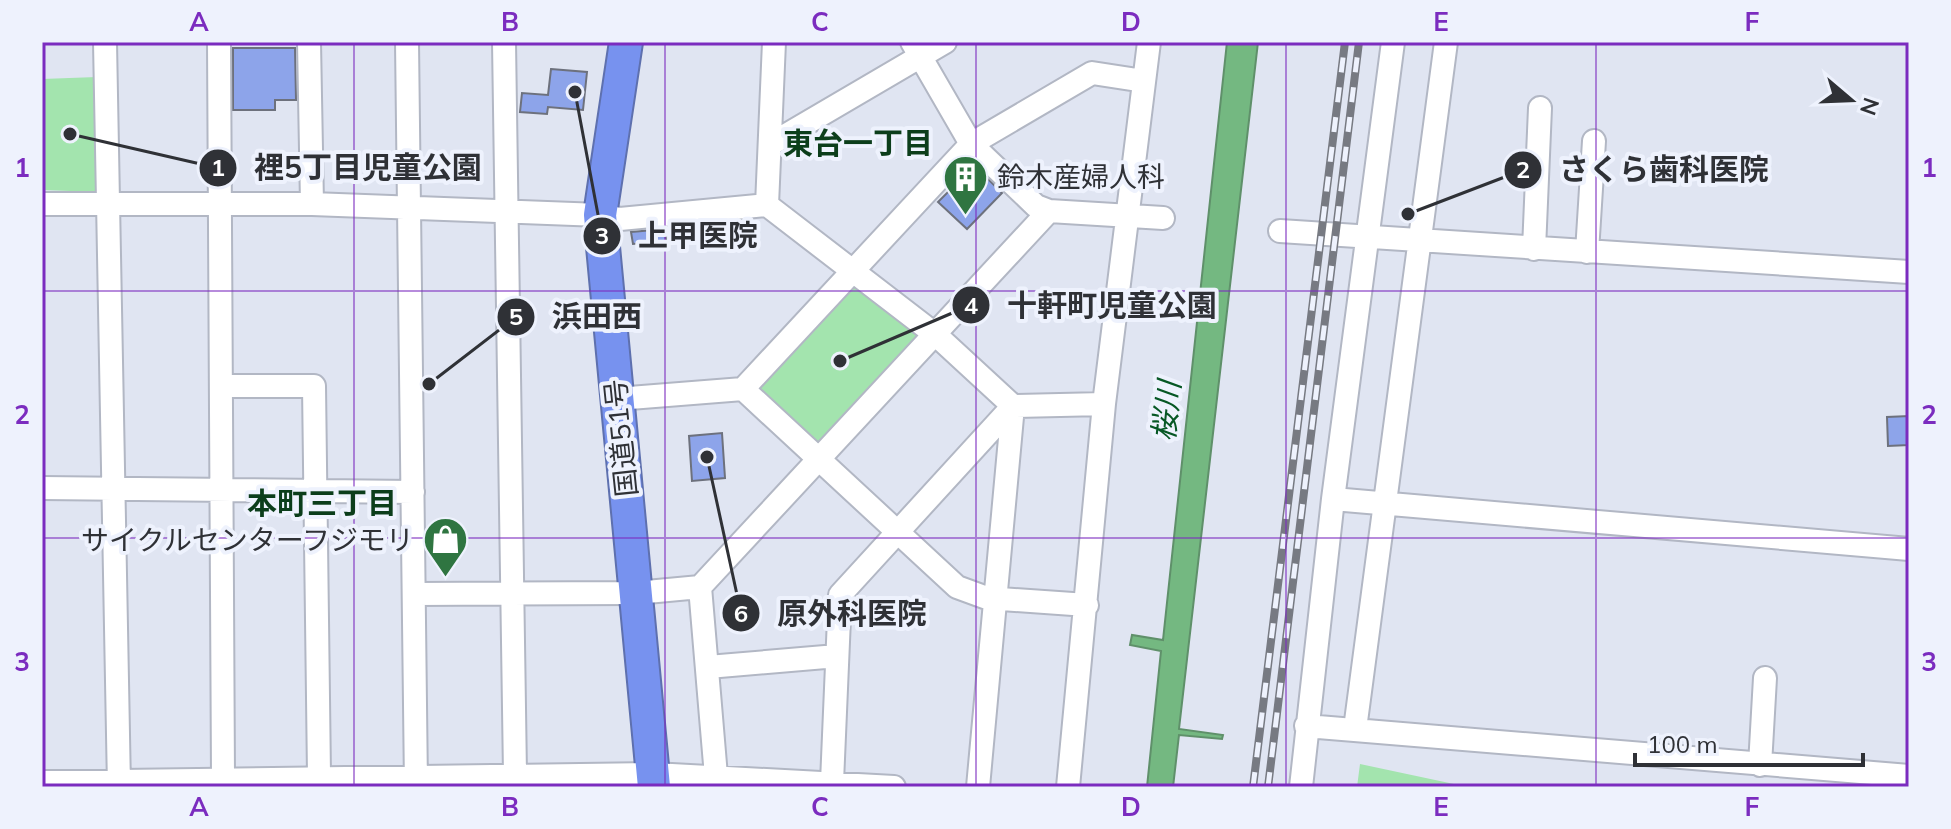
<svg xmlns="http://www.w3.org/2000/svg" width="1951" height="829" viewBox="0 0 1951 829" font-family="Mulish,'Noto Sans JP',sans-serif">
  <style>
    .green { fill: #a3e4ae }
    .water { fill: #74b881; stroke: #5f906a; stroke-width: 2 }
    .building { fill: #8da4ea; stroke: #6d717d; stroke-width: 2 }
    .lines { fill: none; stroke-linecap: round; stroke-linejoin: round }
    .minor-casing { stroke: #b2b7c4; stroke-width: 26 }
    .highway-casing { stroke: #5e70ae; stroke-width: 36 }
    .minor { stroke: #fff; stroke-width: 22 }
    .highway { stroke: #7792ef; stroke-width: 32 }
    .rail-casing { stroke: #777a82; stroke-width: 8 }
    .rail { stroke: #eef2fd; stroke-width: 5; stroke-dasharray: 15; stroke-linecap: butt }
    .grid { fill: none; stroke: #7b2cbf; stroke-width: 2; stroke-opacity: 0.55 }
    .labels { text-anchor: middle; stroke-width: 8; stroke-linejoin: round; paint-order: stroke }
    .poi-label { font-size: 28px; fill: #2f3136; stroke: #eef2fd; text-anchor: start }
    .street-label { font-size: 28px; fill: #2f3136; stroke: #eef2fd }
    .neighbourhood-label { font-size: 30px; font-weight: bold; fill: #0c3e1b; stroke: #eef2fd }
    .water-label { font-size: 30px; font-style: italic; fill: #075825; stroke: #eef2fd }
    .leader { fill: none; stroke: #2f3136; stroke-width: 3 }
    .callout-dot { fill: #2f3136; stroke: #eef2fd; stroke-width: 3 }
    .mark-label { font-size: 24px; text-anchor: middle; font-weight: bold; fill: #fff }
    .callout-label { font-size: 30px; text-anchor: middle; font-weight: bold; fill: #2f3136; stroke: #eef2fd; stroke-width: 8; stroke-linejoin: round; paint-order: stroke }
    .neatline { fill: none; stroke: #7b2cbf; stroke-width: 3 }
    .grid-label { font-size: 26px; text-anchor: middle; font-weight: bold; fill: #7b2cbf }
  </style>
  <rect width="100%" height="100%" fill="#e0e5f2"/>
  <path class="green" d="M 97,77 L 99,192 L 42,190 L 42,79 Z
    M 852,284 L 919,330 L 919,337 L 820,450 L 761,393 L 759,385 Z
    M 1360,764 L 1468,787 L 1357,787 Z"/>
  <path class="water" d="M 1227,42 L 1258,42 L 1179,729 L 1223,735 L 1222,739 L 1179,735 L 1173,787 L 1147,787 L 1161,651 L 1130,645 L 1132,635 L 1163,640 Z"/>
  <path class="building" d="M 233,48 L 295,48 L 296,100 L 275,100 L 275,110 L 233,110 Z
    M 551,69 L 587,72 L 583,110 L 548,107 L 547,114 L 520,112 L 522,93 L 548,95 Z
    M 987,178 L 1002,193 L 967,229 L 938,202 L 949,191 L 958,198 L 964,192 L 969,197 Z
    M 665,229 L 666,241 L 633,244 L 631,232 Z
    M 1909,416 L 1909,445 L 1888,446 L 1887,417 Z
    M 722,433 L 725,478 L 692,481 L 689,436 Z"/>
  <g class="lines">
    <defs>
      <path id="minor" d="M 105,42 L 119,787
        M 219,42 L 223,778
        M 309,42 L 312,204
        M 407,42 L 416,787
        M 504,42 L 515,775
        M 912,42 L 971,144 L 1036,206 L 1049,211
        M 771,144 L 945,42
        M 42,204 L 312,204 L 600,215 L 620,219 L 767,205 L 936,335 L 1013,406 L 978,787
        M 767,205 L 774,42
        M 1280,231 L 1909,272
        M 1534,249 L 1540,108
        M 1587,252 L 1594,141
        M 221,386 L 314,386 L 319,775
        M 743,389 L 957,587 L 987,598 L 1087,605
        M 617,399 L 743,389 L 971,144 L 1092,73 L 1144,81
        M 42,488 L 413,492
        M 1333,499 L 1909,549
        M 700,587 L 716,776
        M 415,594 L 636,593 L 700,587 L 1049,211 L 1163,218
        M 708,667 L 837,656
        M 1306,726 L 1909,776
        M 1355,729 L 1446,42
        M 1760,765 L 1765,678
        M 42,782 L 653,774 L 894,787
        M 832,782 L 840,595 L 1013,406 L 1104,404
        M 1068,787 L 1104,404 L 1149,42
        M 1301,787 L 1333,499 L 1393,42"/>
      <path id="highway" d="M 626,42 L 600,215 L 654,787"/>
    </defs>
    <use href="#minor" class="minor-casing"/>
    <use href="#highway" class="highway-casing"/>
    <use href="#minor" class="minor"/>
    <use href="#highway" class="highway"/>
    <defs>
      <path id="rail" d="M 1253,787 L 1345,42
        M 1268,787 L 1359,42"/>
    </defs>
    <use href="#rail" class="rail-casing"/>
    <use href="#rail" class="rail"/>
  </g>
  <path class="grid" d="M 354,42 L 354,787M 665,42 L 665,787M 976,42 L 976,787M 1286,42 L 1286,787M 1596,42 L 1596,787M 42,291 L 1909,291M 42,538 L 1909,538"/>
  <defs>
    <symbol id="building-pin" viewBox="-11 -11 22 30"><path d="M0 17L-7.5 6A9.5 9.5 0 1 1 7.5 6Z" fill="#2f7541" stroke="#eef2fd"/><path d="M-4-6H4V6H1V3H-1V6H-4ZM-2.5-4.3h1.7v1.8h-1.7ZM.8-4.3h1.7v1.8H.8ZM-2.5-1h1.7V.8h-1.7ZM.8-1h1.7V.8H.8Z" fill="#fff"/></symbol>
    <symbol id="shop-pin" viewBox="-11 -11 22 30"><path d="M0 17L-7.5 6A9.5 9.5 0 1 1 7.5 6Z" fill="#2f7541" stroke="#eef2fd"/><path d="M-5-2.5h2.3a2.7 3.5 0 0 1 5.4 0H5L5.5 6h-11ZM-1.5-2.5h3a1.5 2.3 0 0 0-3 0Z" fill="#fff"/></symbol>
  </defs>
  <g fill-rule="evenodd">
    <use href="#building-pin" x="940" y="152" width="51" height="69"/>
    <use href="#shop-pin" x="420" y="514" width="51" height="69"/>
  </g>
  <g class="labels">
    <g class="poi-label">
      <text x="997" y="187">鈴木産婦人科</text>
      <text x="414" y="550" text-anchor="end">サイクルセンターフジモリ</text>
    </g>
    <g class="street-label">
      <text transform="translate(621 438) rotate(-96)" y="10">国道51号</text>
    </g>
    <g class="neighbourhood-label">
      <text x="858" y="154">東台一丁目</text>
      <text x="322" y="514">本町三丁目</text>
    </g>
    <g class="water-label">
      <text transform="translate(1167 411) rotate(-84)" y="10">桜川</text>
    </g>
  </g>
  <path class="leader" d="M70 134L218 168M1408 214L1523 170M575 92L602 236M840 361L971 305M429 384L516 317M707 457L741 613"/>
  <g class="callout-dot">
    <circle cx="70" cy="134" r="8"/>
    <circle cx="1408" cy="214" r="8"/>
    <circle cx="575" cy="92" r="8"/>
    <circle cx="840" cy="361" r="8"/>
    <circle cx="429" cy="384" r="8"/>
    <circle cx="707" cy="457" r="8"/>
    <circle cx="218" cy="168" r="20"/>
    <circle cx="1523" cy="170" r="20"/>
    <circle cx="602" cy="236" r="20"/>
    <circle cx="971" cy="305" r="20"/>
    <circle cx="516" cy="317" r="20"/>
    <circle cx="741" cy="613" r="20"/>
  </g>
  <g class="mark-label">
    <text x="218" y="176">1</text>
    <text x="1523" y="178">2</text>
    <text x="602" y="244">3</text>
    <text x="971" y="314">4</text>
    <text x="516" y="325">5</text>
    <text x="741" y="622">6</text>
  </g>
  <g class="callout-label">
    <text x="368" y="178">裡5丁目児童公園</text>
    <text x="1664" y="180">さくら歯科医院</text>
    <text x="698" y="246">上甲医院</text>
    <text x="1112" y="316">十軒町児童公園</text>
    <text x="597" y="327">浜田西</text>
    <text x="852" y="624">原外科医院</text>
  </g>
  <rect width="1951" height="829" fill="none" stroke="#eef2fd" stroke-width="88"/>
  <g transform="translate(1851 100) rotate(109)" stroke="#eef2fd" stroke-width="6" paint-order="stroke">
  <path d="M0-6L14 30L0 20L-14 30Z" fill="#2f3136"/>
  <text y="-12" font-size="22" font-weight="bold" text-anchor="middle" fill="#2f3136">N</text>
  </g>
  <path d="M1635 753v12h228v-12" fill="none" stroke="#2f3136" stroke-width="4"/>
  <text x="1647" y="753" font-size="24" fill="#2f3136" stroke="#eef2fd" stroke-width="6" paint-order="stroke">100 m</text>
  <rect x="44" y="44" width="1863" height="741" class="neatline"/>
  <g class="grid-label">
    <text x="199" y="31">A</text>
    <text x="510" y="31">B</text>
    <text x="820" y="31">C</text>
    <text x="1131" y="31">D</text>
    <text x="1441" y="31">E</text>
    <text x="1752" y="31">F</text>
    <text x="22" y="177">1</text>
    <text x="1929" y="177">1</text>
    <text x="22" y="424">2</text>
    <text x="1929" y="424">2</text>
    <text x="22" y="671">3</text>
    <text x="1929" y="671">3</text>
    <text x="199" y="816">A</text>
    <text x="510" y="816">B</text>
    <text x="820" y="816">C</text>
    <text x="1131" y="816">D</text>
    <text x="1441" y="816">E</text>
    <text x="1752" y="816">F</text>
  </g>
</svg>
